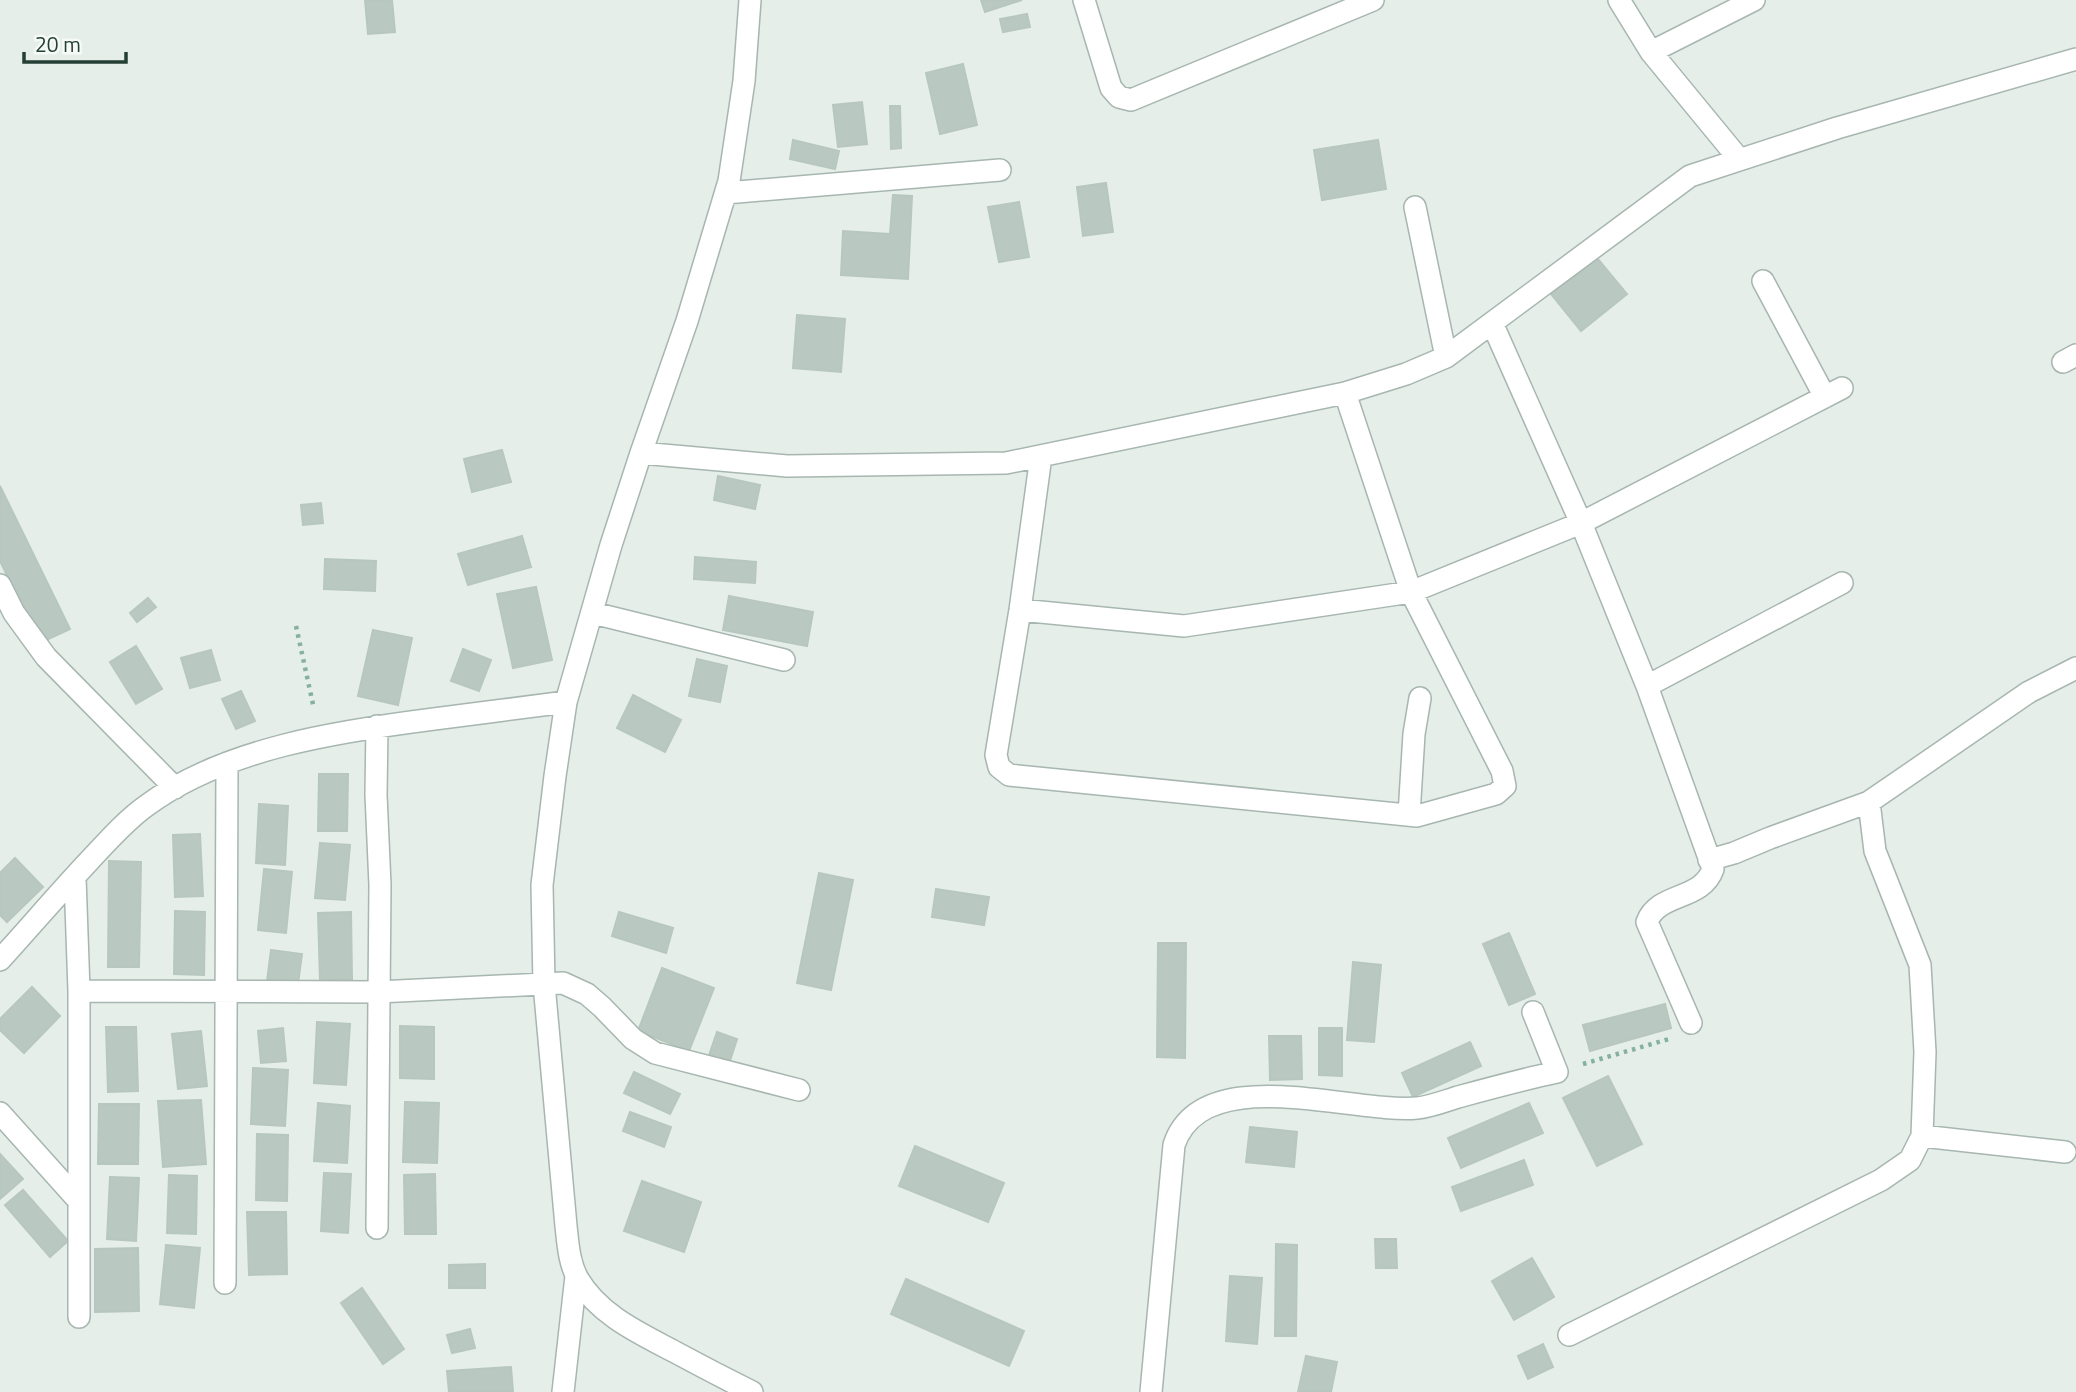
<svg xmlns="http://www.w3.org/2000/svg" width="2076" height="1392" viewBox="0 0 2076 1392" font-family="'Titillium Web',sans-serif">
  <style>
    .building { fill: #bac8c2; stroke: #b7c7bf; stroke-width: 2 }
    .lines { fill: none; stroke-linecap: round; stroke-linejoin: round }
    .minor-casing { stroke: #a7b6b0; stroke-width: 24 }
    .path { stroke: #86b0a0; stroke-width: 4.5; stroke-dasharray: 3.5 5; stroke-linecap: butt }
    .minor { stroke: #fff; stroke-width: 21 }
  </style>
  <rect width="100%" height="100%" fill="#e5eee9"/>
  <path class="building" d="M 365,0 L 392,0 L 395,32 L 368,34 Z
    M 981,0 L 1022,0 L 985,12 Z
    M 1027,14 L 1030,27 L 1003,32 L 1000,19 Z
    M 963,64 L 977,125 L 940,134 L 926,73 Z
    M 862,102 L 867,144 L 838,147 L 833,105 Z
    M 890,106 L 900,106 L 901,148 L 891,149 Z
    M 793,140 L 839,151 L 835,169 L 790,159 Z
    M 1378,140 L 1386,189 L 1322,200 L 1314,150 Z
    M 1106,183 L 1113,232 L 1083,236 L 1077,187 Z
    M 893,195 L 912,196 L 908,279 L 841,275 L 843,231 L 890,234 Z
    M 1019,202 L 1029,257 L 999,262 L 988,207 Z
    M 1597,258 L 1627,294 L 1581,331 L 1551,294 Z
    M 797,315 L 845,319 L 841,372 L 793,368 Z
    M 502,450 L 511,482 L 472,492 L 464,459 Z
    M 718,476 L 760,485 L 755,509 L 714,500 Z
    M 0,486 L 70,629 L 40,643 L 0,561 Z
    M 321,503 L 323,523 L 303,525 L 301,505 Z
    M 522,536 L 531,567 L 468,585 L 458,554 Z
    M 695,557 L 756,562 L 755,583 L 694,579 Z
    M 325,559 L 376,561 L 375,591 L 324,589 Z
    M 536,587 L 552,660 L 513,668 L 497,594 Z
    M 729,596 L 813,612 L 807,646 L 723,630 Z
    M 148,598 L 156,607 L 137,622 L 130,613 Z
    M 373,630 L 412,638 L 398,705 L 358,696 Z
    M 136,646 L 162,689 L 136,704 L 110,662 Z
    M 463,649 L 491,660 L 479,691 L 451,681 Z
    M 211,650 L 220,680 L 190,688 L 181,658 Z
    M 697,659 L 727,666 L 720,702 L 689,696 Z
    M 241,691 L 255,721 L 236,729 L 222,699 Z
    M 633,695 L 681,720 L 665,752 L 617,728 Z
    M 319,774 L 348,774 L 347,831 L 318,831 Z
    M 259,804 L 288,806 L 285,865 L 256,863 Z
    M 200,834 L 203,896 L 175,897 L 173,835 Z
    M 320,843 L 350,845 L 345,900 L 315,898 Z
    M 15,858 L 43,887 L 7,922 L 0,915 L 0,873 Z
    M 109,861 L 141,862 L 139,967 L 108,967 Z
    M 264,869 L 292,872 L 286,933 L 258,930 Z
    M 819,873 L 853,880 L 831,990 L 797,983 Z
    M 936,889 L 989,897 L 984,925 L 932,917 Z
    M 175,911 L 205,912 L 204,975 L 174,974 Z
    M 351,912 L 352,979 L 320,980 L 318,913 Z
    M 619,912 L 673,928 L 666,953 L 612,936 Z
    M 1509,933 L 1535,994 L 1509,1005 L 1483,944 Z
    M 1158,943 L 1186,943 L 1185,1058 L 1157,1057 Z
    M 271,950 L 302,954 L 298,984 L 267,981 Z
    M 1353,962 L 1381,965 L 1374,1042 L 1347,1040 Z
    M 662,968 L 714,988 L 689,1051 L 638,1031 Z
    M 32,987 L 60,1016 L 24,1053 L 0,1030 L 0,1019 Z
    M 1665,1004 L 1671,1028 L 1590,1051 L 1583,1025 Z
    M 317,1022 L 350,1024 L 346,1085 L 314,1083 Z
    M 400,1026 L 434,1027 L 434,1079 L 400,1078 Z
    M 106,1027 L 136,1027 L 138,1091 L 108,1092 Z
    M 283,1028 L 286,1061 L 261,1063 L 258,1031 Z
    M 1319,1028 L 1342,1028 L 1342,1076 L 1319,1075 Z
    M 201,1031 L 207,1086 L 178,1089 L 172,1034 Z
    M 717,1032 L 737,1039 L 727,1070 L 706,1064 Z
    M 1269,1036 L 1301,1036 L 1302,1079 L 1270,1080 Z
    M 1470,1042 L 1481,1066 L 1413,1097 L 1402,1073 Z
    M 253,1068 L 288,1070 L 285,1126 L 251,1124 Z
    M 634,1072 L 680,1094 L 670,1114 L 624,1093 Z
    M 1608,1076 L 1642,1144 L 1597,1166 L 1563,1098 Z
    M 201,1100 L 206,1164 L 163,1167 L 158,1101 Z
    M 405,1102 L 439,1103 L 437,1163 L 403,1162 Z
    M 318,1103 L 350,1106 L 347,1163 L 314,1161 Z
    M 1529,1103 L 1543,1133 L 1461,1168 L 1448,1138 Z
    M 99,1104 L 139,1104 L 138,1164 L 98,1164 Z
    M 630,1112 L 671,1127 L 664,1147 L 623,1131 Z
    M 1250,1127 L 1297,1132 L 1294,1167 L 1246,1162 Z
    M 257,1134 L 288,1135 L 287,1201 L 256,1200 Z
    M 915,1146 L 1004,1183 L 988,1222 L 899,1186 Z
    M 0,1154 L 23,1179 L 0,1199 Z
    M 1524,1160 L 1533,1185 L 1461,1211 L 1452,1187 Z
    M 324,1173 L 351,1174 L 348,1233 L 321,1231 Z
    M 435,1174 L 436,1234 L 405,1234 L 404,1175 Z
    M 169,1175 L 197,1176 L 196,1234 L 167,1233 Z
    M 110,1177 L 139,1178 L 136,1241 L 107,1239 Z
    M 642,1181 L 701,1202 L 684,1252 L 624,1231 Z
    M 23,1190 L 68,1241 L 50,1257 L 5,1205 Z
    M 247,1212 L 286,1212 L 287,1274 L 249,1275 Z
    M 1375,1239 L 1396,1239 L 1397,1268 L 1376,1268 Z
    M 1276,1244 L 1297,1245 L 1296,1336 L 1275,1336 Z
    M 166,1245 L 200,1248 L 194,1308 L 160,1304 Z
    M 138,1248 L 139,1311 L 95,1312 L 95,1249 Z
    M 1532,1258 L 1554,1297 L 1514,1320 L 1492,1281 Z
    M 485,1264 L 485,1288 L 449,1288 L 449,1265 Z
    M 1230,1276 L 1262,1278 L 1257,1344 L 1226,1341 Z
    M 906,1279 L 1024,1331 L 1009,1366 L 891,1314 Z
    M 362,1288 L 404,1349 L 383,1364 L 341,1303 Z
    M 470,1329 L 475,1348 L 452,1353 L 447,1335 Z
    M 1543,1344 L 1553,1367 L 1528,1379 L 1518,1356 Z
    M 1306,1356 L 1337,1362 L 1331,1392 L 1298,1392 Z
    M 511,1367 L 513,1392 L 449,1392 L 447,1371 Z"/>
  <g class="lines">
    <defs>
      <path id="minor" d="M 750,0 L 744,81 L 729,181 L 687,321 L 641,453 L 611,545 L 566,702 L 555,776 L 542,885 L 544,984 L 566,1226 C 568,1244 569,1263 578,1279 C 599,1315 639,1333 675,1352 C 701,1366 726,1379 752,1392
        M 1084,0 L 1111,88 L 1119,97 L 1131,100 L 1373,0
        M 1619,0 L 1651,52 L 1739,159
        M 1651,52 L 1754,0
        M 726,193 L 1000,170
        M 1415,207 L 1446,357
        M 1763,281 L 1825,397
        M 1492,323 L 1581,523 L 1647,686 L 1842,583
        M 2063,362 L 2076,355
        M 641,453 L 787,466 L 1006,463 L 1345,393 L 1406,374 L 1446,357 L 1690,176 L 1837,128 L 2076,59
        M 1041,456 L 1020,610 L 996,755 L 999,767 L 1009,775 L 1417,816 L 1496,794 L 1505,786 L 1502,771 L 1411,592 L 1345,393
        M 0,585 L 14,613 L 46,657 L 175,788
        M 1020,610 L 1184,626 L 1411,592 L 1581,523 L 1842,388
        M 593,613 L 784,660
        M 1647,686 L 1713,869 C 1702,901 1658,892 1647,922 L 1691,1023
        M 1409,815 L 1414,734 L 1420,698
        M 1709,860 L 1734,853 L 1770,838 L 1869,802
        M 75,877 L 79,991
        M 0,960 C 30,927 59,893 89,861 C 107,842 125,821 146,806 C 224,748 340,731 434,719 C 478,713 522,708 566,702
        M 0,1113 L 78,1200
        M 1922,1136 L 2065,1152
        M 377,1228 L 380,885 L 376,795 L 377,726
        M 225,1283 L 227,763
        M 79,1317 L 79,991 L 378,992 L 563,983 L 587,994 L 602,1007 L 633,1039 L 655,1053 L 799,1090
        M 1569,1335 L 1881,1180 L 1910,1160 L 1922,1136 L 1925,1052 L 1920,965 L 1875,851 L 1869,802 L 2029,692 L 2076,668
        M 563,1392 L 576,1276
        M 1151,1392 L 1174,1145 C 1202,1060 1353,1114 1417,1108 C 1430,1107 1445,1101 1458,1097 C 1491,1088 1524,1079 1557,1072 L 1533,1012"/>
    </defs>
    <use href="#minor" class="minor-casing"/>
    <path class="path" d="M 296,626 L 314,709
      M 1583,1064 L 1669,1039"/>
    <use href="#minor" class="minor"/>
  </g>
  <path d="M24 52v10h102v-10" fill="none" stroke="#243f36" stroke-width="3.5"/>
  <text x="35" y="52" font-size="21" fill="#243f36" stroke="#f5faf7" stroke-width="5" paint-order="stroke">20 m</text>
</svg>
